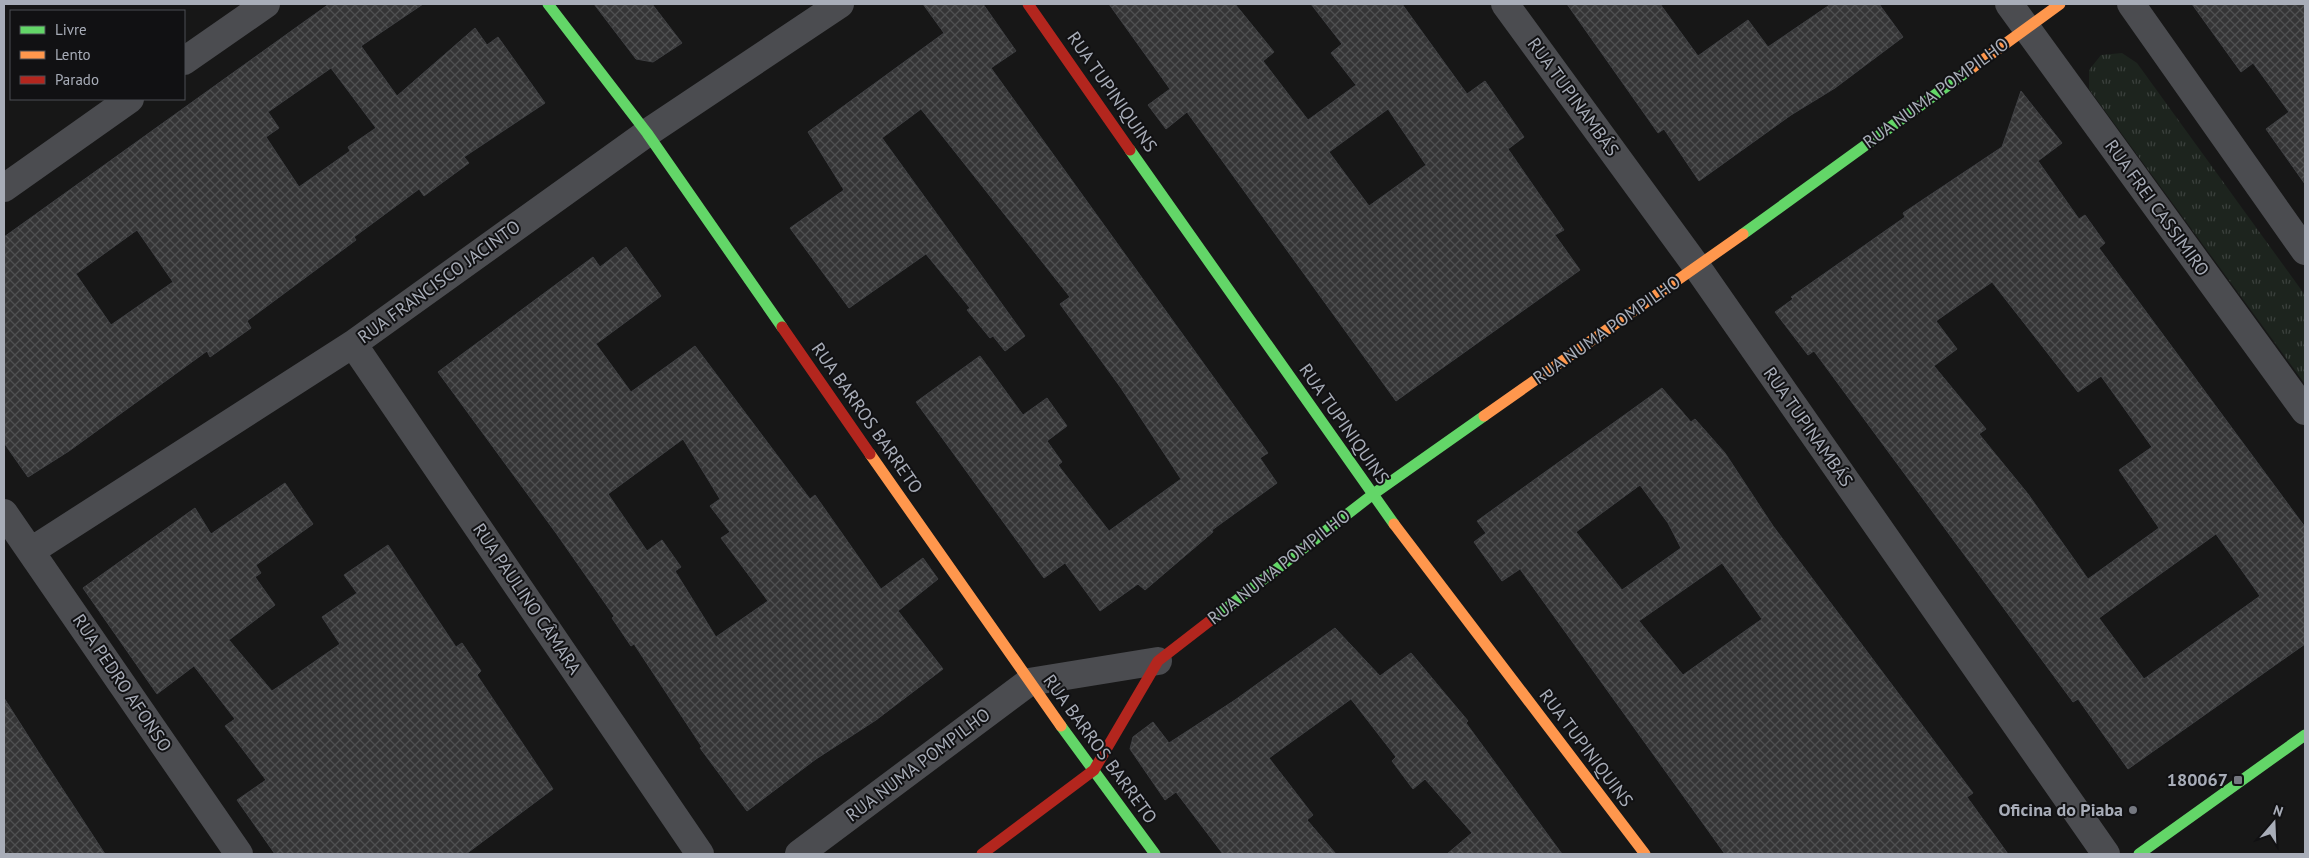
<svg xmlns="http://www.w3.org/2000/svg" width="2309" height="858" viewBox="0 0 2309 858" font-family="'PT Sans',sans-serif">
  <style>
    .park { fill: url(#park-tufts) }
    .building { fill: url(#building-cross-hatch); stroke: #3f4043; fill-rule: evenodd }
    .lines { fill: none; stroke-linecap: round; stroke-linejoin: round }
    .street { stroke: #4b4c50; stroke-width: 28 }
    .fast { stroke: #63d668; stroke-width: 11 }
    .slow { stroke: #ff974d; stroke-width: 11 }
    .jam { stroke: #b3261e; stroke-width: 11 }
    .poi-dot { fill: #757880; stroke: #111113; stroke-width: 2 }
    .labels { text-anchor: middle; stroke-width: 4; stroke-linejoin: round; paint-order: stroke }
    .street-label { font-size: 18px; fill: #a8adb8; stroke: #111113 }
    .poi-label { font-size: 18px; font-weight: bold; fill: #a8adb8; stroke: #111113; text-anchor: end }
  </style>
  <defs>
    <pattern id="park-tufts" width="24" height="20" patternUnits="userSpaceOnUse" patternTransform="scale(1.25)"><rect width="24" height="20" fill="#1d241e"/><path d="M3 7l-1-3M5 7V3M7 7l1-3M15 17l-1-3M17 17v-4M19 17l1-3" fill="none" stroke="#3b413d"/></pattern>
    <pattern id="building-cross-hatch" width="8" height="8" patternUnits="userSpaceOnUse" patternTransform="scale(1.25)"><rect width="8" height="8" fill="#353536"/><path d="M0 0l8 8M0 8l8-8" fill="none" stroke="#4f5051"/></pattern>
  </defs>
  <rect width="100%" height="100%" fill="#171717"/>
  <path class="park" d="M 2122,53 L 2137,63 L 2305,295 L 2305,384 L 2089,89 L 2089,70 L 2101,55 Z"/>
  <path class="building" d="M 329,4 L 423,4 L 361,46 L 397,96 L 475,28 L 487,45 L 498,37 L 545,103 L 464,157 L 469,163 L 424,196 L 419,189 L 354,237 L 356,240 L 247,321 L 251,328 L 210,357 L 207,351 L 69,451 L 28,477 L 4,443 L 4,237 ZM 331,68 L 376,128 L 348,147 L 350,151 L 299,187 L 266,137 L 279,128 L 268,112 ZM 137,230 L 173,282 L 111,325 L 76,274 Z
    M 594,4 L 652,4 L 682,43 L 653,62 L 636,59 Z
    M 923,4 L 983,4 L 1016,51 L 991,68 L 1268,453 L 1260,458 L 1277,483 L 1212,530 L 1213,532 L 1145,590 L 1138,584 L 1100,611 L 1065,563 L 1044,578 L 916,402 L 980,356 L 1023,415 L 1047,398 L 1067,426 L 1047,441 L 1062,462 L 1058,465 L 1109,531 L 1181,479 L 1121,388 L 1060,304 L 1070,297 L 921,109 L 882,138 L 1025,336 L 1005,351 L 993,336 L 990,338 L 967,310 L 970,308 L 926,254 L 849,308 L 790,228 L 844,190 L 808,132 L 944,33 Z
    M 1109,4 L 1235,4 L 1274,52 L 1263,61 L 1308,120 L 1356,85 L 1331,53 L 1342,44 L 1311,4 L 1402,4 L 1467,94 L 1485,81 L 1524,137 L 1508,149 L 1564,230 L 1555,235 L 1580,270 L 1396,401 L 1187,112 L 1166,129 L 1148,105 L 1170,89 ZM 1388,109 L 1426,165 L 1369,206 L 1329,152 Z
    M 1567,4 L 1660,4 L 1698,56 L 1748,20 L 1768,47 L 1831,4 L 1879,4 L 1903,37 L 1835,88 L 1791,115 L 1699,181 L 1664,129 L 1658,133 Z
    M 2192,4 L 2305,4 L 2305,184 L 2266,129 L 2289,112 L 2253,63 L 2241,72 Z
    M 2021,91 L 2062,143 L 2038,161 L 2079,219 L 2085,215 L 2105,243 L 2099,248 L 2305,527 L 2305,644 L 2128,769 L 2078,699 L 2073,702 L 1814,351 L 1808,355 L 1775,312 L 1793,299 L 1791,297 L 1905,217 L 1903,213 L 2002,147 ZM 1992,282 L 2078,392 L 2101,376 L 2152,447 L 2119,470 L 2159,528 L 2088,579 L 2028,494 L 1979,434 L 1986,429 L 1934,366 L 1957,349 L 1936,321 ZM 2216,534 L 2260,596 L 2144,679 L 2099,618 Z
    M 626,247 L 661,296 L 596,344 L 631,392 L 695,346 L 810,499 L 815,495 L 881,589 L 923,558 L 938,579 L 898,611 L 943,669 L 876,720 L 816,759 L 747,811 L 700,748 L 702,747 L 634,644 L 631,646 L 612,618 L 614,616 L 556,533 L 438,372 L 593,257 L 600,267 ZM 683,439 L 720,499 L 710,506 L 730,532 L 721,538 L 768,601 L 716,637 L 675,571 L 681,567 L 662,540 L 647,551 L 608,494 Z
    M 1662,388 L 1691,422 L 1695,419 L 1725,453 L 1773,526 L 1973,793 L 1967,797 L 2008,854 L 1725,854 L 1520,569 L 1502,581 L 1474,542 L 1486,533 L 1477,521 ZM 1640,485 L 1668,523 L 1681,548 L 1622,590 L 1576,532 ZM 1722,563 L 1762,619 L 1683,675 L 1639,621 Z
    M 285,483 L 313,524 L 256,565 L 261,573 L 255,577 L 275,605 L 229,640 L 272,691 L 281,685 L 340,644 L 322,617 L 357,593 L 344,575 L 388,545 L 456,647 L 462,643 L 481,671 L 477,675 L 553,789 L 466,854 L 275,854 L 237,800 L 266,780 L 225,726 L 235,719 L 194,666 L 157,694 L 83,588 L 195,508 L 211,534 Z
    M 1335,628 L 1380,676 L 1411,653 L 1468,721 L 1466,723 L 1562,854 L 1447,854 L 1472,833 L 1425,779 L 1413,789 L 1392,761 L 1396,757 L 1351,699 L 1269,758 L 1313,815 L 1307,820 L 1336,854 L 1223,854 L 1176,792 L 1165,800 L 1130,749 L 1133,737 L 1153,722 L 1169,743 L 1235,700 Z
    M 4,698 L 39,753 L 105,854 L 4,854 Z"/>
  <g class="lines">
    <path class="street" d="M 1505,4 L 1697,267 L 2106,854
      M 2009,4 L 2305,411
      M 2131,4 L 2305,251
      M 184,61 L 266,4
      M 4,188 L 130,99
      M 353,344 L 700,854
      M 4,513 L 239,854
      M 31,551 L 353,344 L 647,133 L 840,4
      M 799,854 L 1029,682 L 1158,661"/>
    <path class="fast" d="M 548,4 L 647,133 L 782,327
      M 1130,150 L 1394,524
      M 1743,234 L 1972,68
      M 1211,620 L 1372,495 L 1484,416
      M 1061,726 L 1155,854
      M 2139,854 L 2305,735"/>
    <path class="slow" d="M 1972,68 L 2060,4
      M 1484,416 L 1743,234
      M 870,454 L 1061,726
      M 1394,524 L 1645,854"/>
    <path class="jam" d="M 1028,4 L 1130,150
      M 782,327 L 870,454
      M 982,854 L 1094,770 L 1158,661 L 1211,620"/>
  </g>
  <g class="poi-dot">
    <rect x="2233" y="775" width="10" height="10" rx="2.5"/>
    <circle cx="2133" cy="810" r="5"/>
  </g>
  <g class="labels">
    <g class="street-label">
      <text transform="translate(1112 92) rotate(55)" y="6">RUA TUPINIQUINS</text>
      <text transform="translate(1936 93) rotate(-36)" y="6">RUA NUMA POMPILHO</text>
      <text transform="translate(1573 97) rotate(54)" y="6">RUA TUPINAMBÁS</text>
      <text transform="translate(2157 208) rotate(54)" y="6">RUA FREI CASSIMIRO</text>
      <text transform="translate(439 282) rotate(-36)" y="6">RUA FRANCISCO JACINTO</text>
      <text transform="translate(1607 330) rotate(-35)" y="6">RUA NUMA POMPILHO</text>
      <text transform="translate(867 418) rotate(55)" y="6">RUA BARROS BARRETO</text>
      <text transform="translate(1344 424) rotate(55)" y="6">RUA TUPINIQUINS</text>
      <text transform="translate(1808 427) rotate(55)" y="6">RUA TUPINAMBÁS</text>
      <text transform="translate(1279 567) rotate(-38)" y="6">RUA NUMA POMPILHO</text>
      <text transform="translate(527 599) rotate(56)" y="6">RUA PAULINO CÂMARA</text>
      <text transform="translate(122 683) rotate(56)" y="6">RUA PEDRO AFONSO</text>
      <text transform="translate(1586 748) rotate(53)" y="6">RUA TUPINIQUINS</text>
      <text transform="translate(1100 749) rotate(54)" y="6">RUA BARROS BARRETO</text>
      <text transform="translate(918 765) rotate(-37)" y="6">RUA NUMA POMPILHO</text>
    </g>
    <g class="poi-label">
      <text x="2228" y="786">180067</text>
      <text x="2123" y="816">Oficina do Piaba</text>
    </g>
  </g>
  <rect width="2309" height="858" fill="none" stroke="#a8adb8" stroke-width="10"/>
  <rect x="10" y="10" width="175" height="90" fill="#111113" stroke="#4d4f55"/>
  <rect x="20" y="26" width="25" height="8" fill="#63d668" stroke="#4d4f55"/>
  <text x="55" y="35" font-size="15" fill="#a8adb8">Livre</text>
  <rect x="20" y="51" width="25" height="8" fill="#ff974d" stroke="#4d4f55"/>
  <text x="55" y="60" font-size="15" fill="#a8adb8">Lento</text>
  <rect x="20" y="76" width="25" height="8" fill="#b3261e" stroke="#4d4f55"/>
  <text x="55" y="85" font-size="15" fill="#a8adb8">Parado</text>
  <g transform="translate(2274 823) rotate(19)" stroke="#111113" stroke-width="4" paint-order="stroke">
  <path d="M0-4L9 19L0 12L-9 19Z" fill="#a8adb8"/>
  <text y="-8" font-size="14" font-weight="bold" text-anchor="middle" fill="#a8adb8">N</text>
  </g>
</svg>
